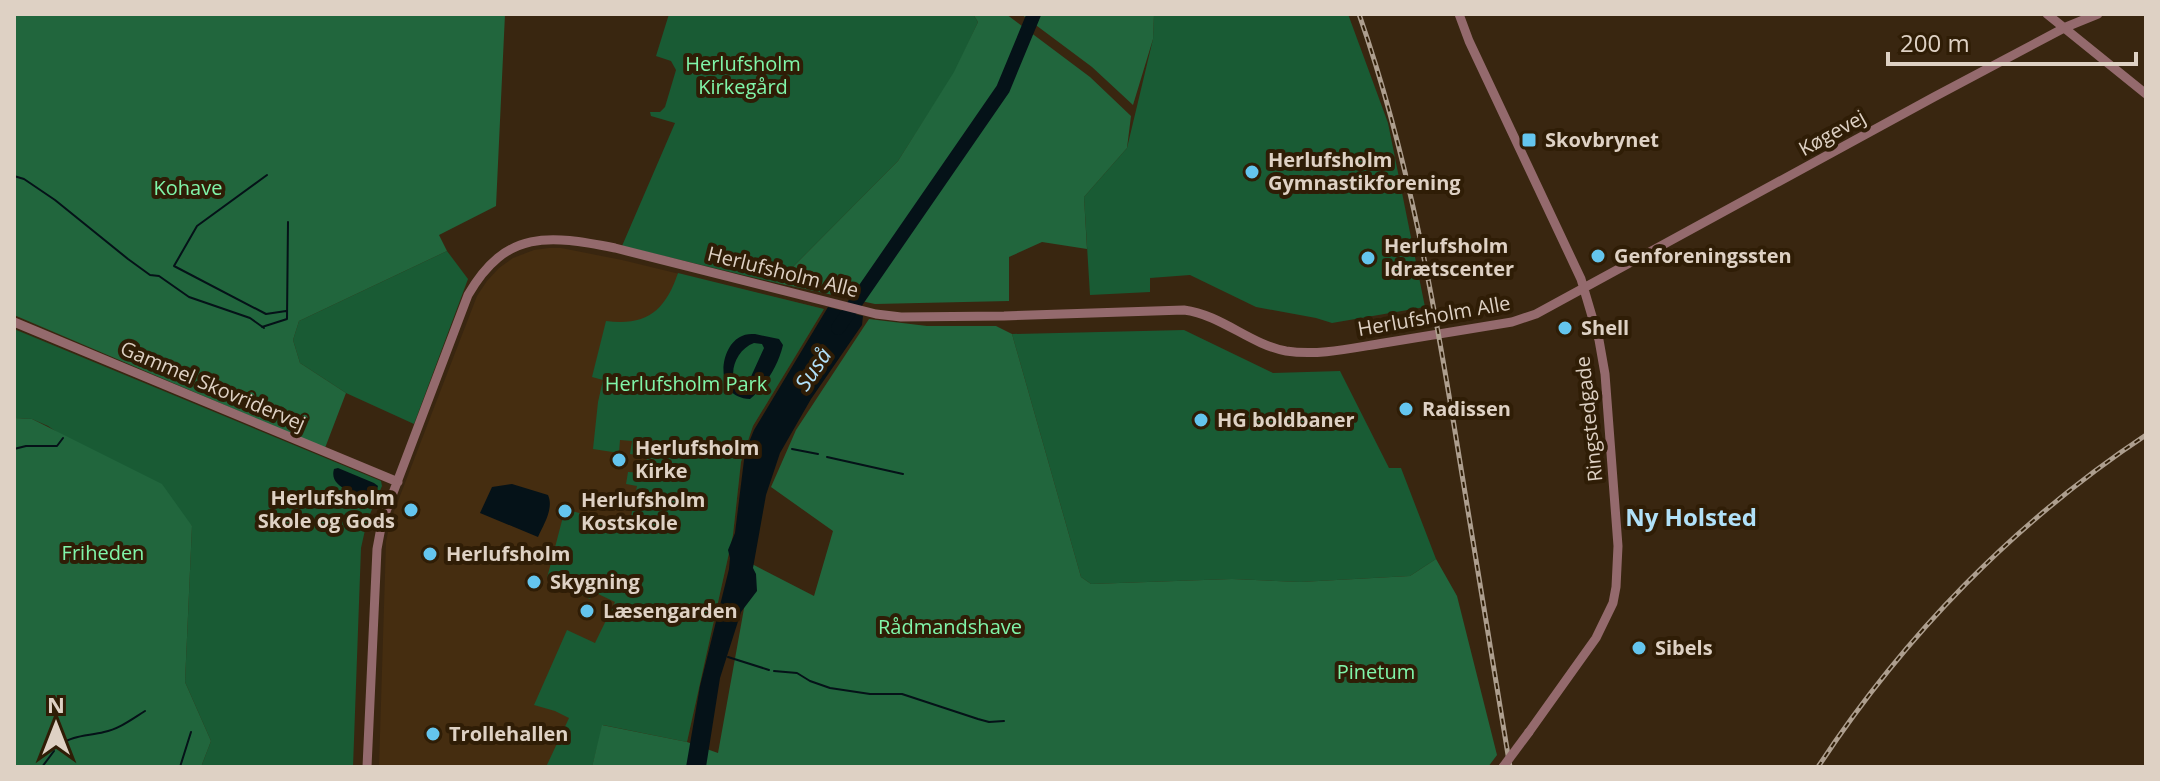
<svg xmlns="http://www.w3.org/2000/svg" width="2160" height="781" viewBox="0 0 2160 781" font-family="'Open Sans',sans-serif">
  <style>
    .built { fill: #452d10 }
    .green { fill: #195b34 }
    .forest { fill: #21663d }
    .water { fill: #051218; fill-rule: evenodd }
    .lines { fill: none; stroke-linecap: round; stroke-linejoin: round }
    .stream { stroke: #051218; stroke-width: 2 }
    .river { stroke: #051218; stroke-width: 14 }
    .minor { stroke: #946a6d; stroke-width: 9 }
    .rail-casing { stroke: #ad9e8e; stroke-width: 5 }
    .rail { stroke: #2f1d06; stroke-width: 2; stroke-dasharray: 6; stroke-linecap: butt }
    .minor-bridge { stroke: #946a6d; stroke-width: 9 }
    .poi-dot { fill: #64c5ee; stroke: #2f1d06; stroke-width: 3 }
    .labels { text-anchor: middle; stroke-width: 8; stroke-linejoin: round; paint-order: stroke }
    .park-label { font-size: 20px; fill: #80f5a9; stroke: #2f1d06 }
    .street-label { font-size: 20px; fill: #ded1c4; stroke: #2f1d06 }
    .poi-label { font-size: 20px; font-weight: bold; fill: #ded1c4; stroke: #2f1d06; text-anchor: start }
    .water-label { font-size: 22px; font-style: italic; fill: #b2e2fb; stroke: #2f1d06 }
    .quarter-label { font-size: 24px; font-weight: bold; fill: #b0e1f8; stroke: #2f1d06 }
  </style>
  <rect width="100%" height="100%" fill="#392610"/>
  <path class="built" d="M 549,248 L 561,248 L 622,260 L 824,309 L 753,426 L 746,444 L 741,462 L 733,535 L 687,742 L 603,725 L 592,767 L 379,767 L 386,542 L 390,522 L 477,296 L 487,281 L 499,268 L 513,258 L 534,250 Z"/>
  <path class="green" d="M 669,14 L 973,14 L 978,22 L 955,72 L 898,161 L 777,283 L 622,246 L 675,123 L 651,116 L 650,112 L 660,112 L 665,107 L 676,70 L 671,61 L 656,56 Z
    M 1154,14 L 1348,14 L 1388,123 L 1425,307 L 1332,323 L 1316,318 L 1256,307 L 1190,275 L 1150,278 L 1150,292 L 1090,295 L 1084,197 L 1127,148 L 1153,39 Z
    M 447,251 L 468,279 L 414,424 L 346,393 L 300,363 L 293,340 L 299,321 Z
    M 678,273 L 824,309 L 753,426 L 741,462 L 733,535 L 687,742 L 603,725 L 592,767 L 546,767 L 569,718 L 555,711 L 534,705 L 567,630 L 595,643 L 615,602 L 594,592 L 590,599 L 547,578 L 565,509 L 629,527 L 637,486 L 626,484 L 628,472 L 645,473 L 647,457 L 630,454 L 632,441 L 620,440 L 619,453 L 593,449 L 598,402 L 603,380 L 592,377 L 606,321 C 647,326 665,311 678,273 Z
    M 14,329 L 381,481 L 382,486 L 367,521 L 361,548 L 353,767 L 201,767 L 211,741 L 185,682 L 192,526 L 48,426 L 32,419 L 14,418 Z
    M 1184,330 L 1273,373 L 1340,371 L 1389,468 L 1401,468 L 1436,559 L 1410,576 L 1300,582 L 1232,579 L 1091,584 L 1081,577 L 1012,334 Z"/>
  <path class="forest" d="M 14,14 L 505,14 L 496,206 L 439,235 L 447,251 L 299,321 L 293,340 L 300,363 L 346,393 L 325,448 L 14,315 Z
    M 973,14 L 1006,14 L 1090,77 L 1131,116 L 1127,148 L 1084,197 L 1087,249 L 1042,242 L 1009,257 L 1009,301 L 875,304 L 777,283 L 898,161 L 954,72 L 978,22 Z
    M 1021,14 L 1154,14 L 1153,39 L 1133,105 L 1092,67 Z
    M 869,319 L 927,326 L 996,326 L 1012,334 L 1081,577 L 1091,584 L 1232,579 L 1300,582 L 1410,576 L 1436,559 L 1457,596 L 1497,755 L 1488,767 L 592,767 L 602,725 L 687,742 L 718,753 L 752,564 L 814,596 L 833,531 L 771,487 L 796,430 Z
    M 14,418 L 32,419 L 162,484 L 192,526 L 185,682 L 211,741 L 201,767 L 14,767 Z"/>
  <path class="water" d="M 828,307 L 863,316 L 862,325 L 811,399 L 780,453 L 766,495 L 753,568 L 756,574 L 757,591 L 741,612 L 720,678 L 706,767 L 686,767 L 700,686 L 729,569 L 730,558 L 728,550 L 735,533 L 745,452 L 754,430 Z
    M 755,334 L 779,339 L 783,345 C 778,366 766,385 750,399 C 713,398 719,345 742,336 C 746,334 751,334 755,334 ZM 754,343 L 762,344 L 764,348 L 744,392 L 740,391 C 726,376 735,350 754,343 Z
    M 338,468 L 374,483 L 378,486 L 375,495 C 359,496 328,488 334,469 Z
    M 512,484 L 548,495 C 554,508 544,524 538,537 L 480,513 L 492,487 Z"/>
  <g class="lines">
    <path class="stream" d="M 267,175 L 197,226 L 174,266 L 266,314 L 286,311
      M 14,176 L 24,179 L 55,200 L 128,259 L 150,275 L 159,276 L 189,297 L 250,318 L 264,328
      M 262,327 L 287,319 L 288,222
      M 14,449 L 26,446 L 57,446 L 63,438
      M 792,449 L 818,454
      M 827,457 L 903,474
      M 728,657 L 769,670
      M 774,671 L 797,673 L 810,681 L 830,688 L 870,694 L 902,694 L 978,719 L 989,722 L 1004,721
      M 60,745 C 72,735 89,736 104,732 C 119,729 132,719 145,711
      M 42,767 L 54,751
      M 180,767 L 191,732"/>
    <path class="river" d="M 838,328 L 1003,89 L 1034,14"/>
    <path class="minor" d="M 1459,14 L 1469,41 L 1581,279 L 1599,340 L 1605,374 L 1618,546 L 1616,587 L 1613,603 L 1596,638 L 1529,732
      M 2047,14 L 2146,94
      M 14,322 L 398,482
      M 367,767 L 377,549 L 382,522 L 468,295 C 506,229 549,235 615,248 L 876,314 L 901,317 L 1004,316 L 1184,310 C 1222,315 1249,344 1286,351 C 1319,356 1352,348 1384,343 C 1427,336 1469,329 1512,322 L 1536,314 L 1934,97 L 2066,27 L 2098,14"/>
    <defs>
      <path id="rail" d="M 1359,14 C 1409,157 1435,307 1459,456 C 1476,560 1493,663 1510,767
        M 1818,767 C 1904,636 2015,522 2146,435"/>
    </defs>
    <use href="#rail" class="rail-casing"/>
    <use href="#rail" class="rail"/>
    <path class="minor-bridge" d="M 1503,767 L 1529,732"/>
  </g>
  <g class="poi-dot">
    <rect x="1521" y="132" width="16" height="16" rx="4"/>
    <circle cx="1252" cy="172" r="8"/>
    <circle cx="1598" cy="256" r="8"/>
    <circle cx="1368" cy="258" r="8"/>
    <circle cx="1565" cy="328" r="8"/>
    <circle cx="1406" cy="409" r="8"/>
    <circle cx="1201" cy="420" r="8"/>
    <circle cx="619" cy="460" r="8"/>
    <circle cx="411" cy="510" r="8"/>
    <circle cx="565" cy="511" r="8"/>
    <circle cx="430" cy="554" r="8"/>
    <circle cx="534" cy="582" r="8"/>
    <circle cx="587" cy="611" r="8"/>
    <circle cx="1639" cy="648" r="8"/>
    <circle cx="433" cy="734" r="8"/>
  </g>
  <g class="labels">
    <g class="park-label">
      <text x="743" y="71">Herlufsholm<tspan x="743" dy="23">Kirkegård</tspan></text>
      <text x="188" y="195">Kohave</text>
      <text x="686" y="391">Herlufsholm Park</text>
      <text x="103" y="560">Friheden</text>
      <text x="950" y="634">Rådmandshave</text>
      <text x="1376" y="679">Pinetum</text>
    </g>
    <g class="street-label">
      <text transform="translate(1832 133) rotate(-29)" y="7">Køgevej</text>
      <text transform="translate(783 272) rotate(14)" y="7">Herlufsholm Alle</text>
      <text transform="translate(1434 316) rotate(-10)" y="7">Herlufsholm Alle</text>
      <text transform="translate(213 386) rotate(23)" y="7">Gammel Skovridervej</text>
      <text transform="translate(1589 419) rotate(-96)" y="7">Ringstedgade</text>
    </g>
    <g class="poi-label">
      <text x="1545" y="147">Skovbrynet</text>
      <text x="1268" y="167">Herlufsholm<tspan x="1268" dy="23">Gymnastikforening</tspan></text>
      <text x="1384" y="253">Herlufsholm<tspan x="1384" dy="23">Idrætscenter</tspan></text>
      <text x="1614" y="263">Genforeningssten</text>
      <text x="1581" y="335">Shell</text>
      <text x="1422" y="416">Radissen</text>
      <text x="1217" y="427">HG boldbaner</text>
      <text x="635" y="455">Herlufsholm<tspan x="635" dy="23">Kirke</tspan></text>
      <text x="395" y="505" text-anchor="end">Herlufsholm<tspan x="395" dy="23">Skole og Gods</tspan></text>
      <text x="581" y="507">Herlufsholm<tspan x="581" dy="23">Kostskole</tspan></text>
      <text x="446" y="561">Herlufsholm</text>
      <text x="550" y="589">Skygning</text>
      <text x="603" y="618">Læsengarden</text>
      <text x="1655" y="655">Sibels</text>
      <text x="449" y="741">Trollehallen</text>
    </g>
    <g class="water-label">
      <text transform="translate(813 369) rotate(-56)" y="8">Suså</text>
    </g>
    <g class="quarter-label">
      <text x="1691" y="526">Ny Holsted</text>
    </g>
  </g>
  <rect width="2160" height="781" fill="none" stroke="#ded1c4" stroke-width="32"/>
  <g transform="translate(56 725)" stroke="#2f1d06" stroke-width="6" paint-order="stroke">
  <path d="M0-6L14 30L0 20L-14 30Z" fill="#ded1c4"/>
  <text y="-12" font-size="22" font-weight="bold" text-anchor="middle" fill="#ded1c4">N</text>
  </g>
  <path d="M1888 52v12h248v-12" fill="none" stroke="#ded1c4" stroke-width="4"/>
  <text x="1900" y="52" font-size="24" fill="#ded1c4" stroke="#2f1d06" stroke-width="6" paint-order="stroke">200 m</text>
</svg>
